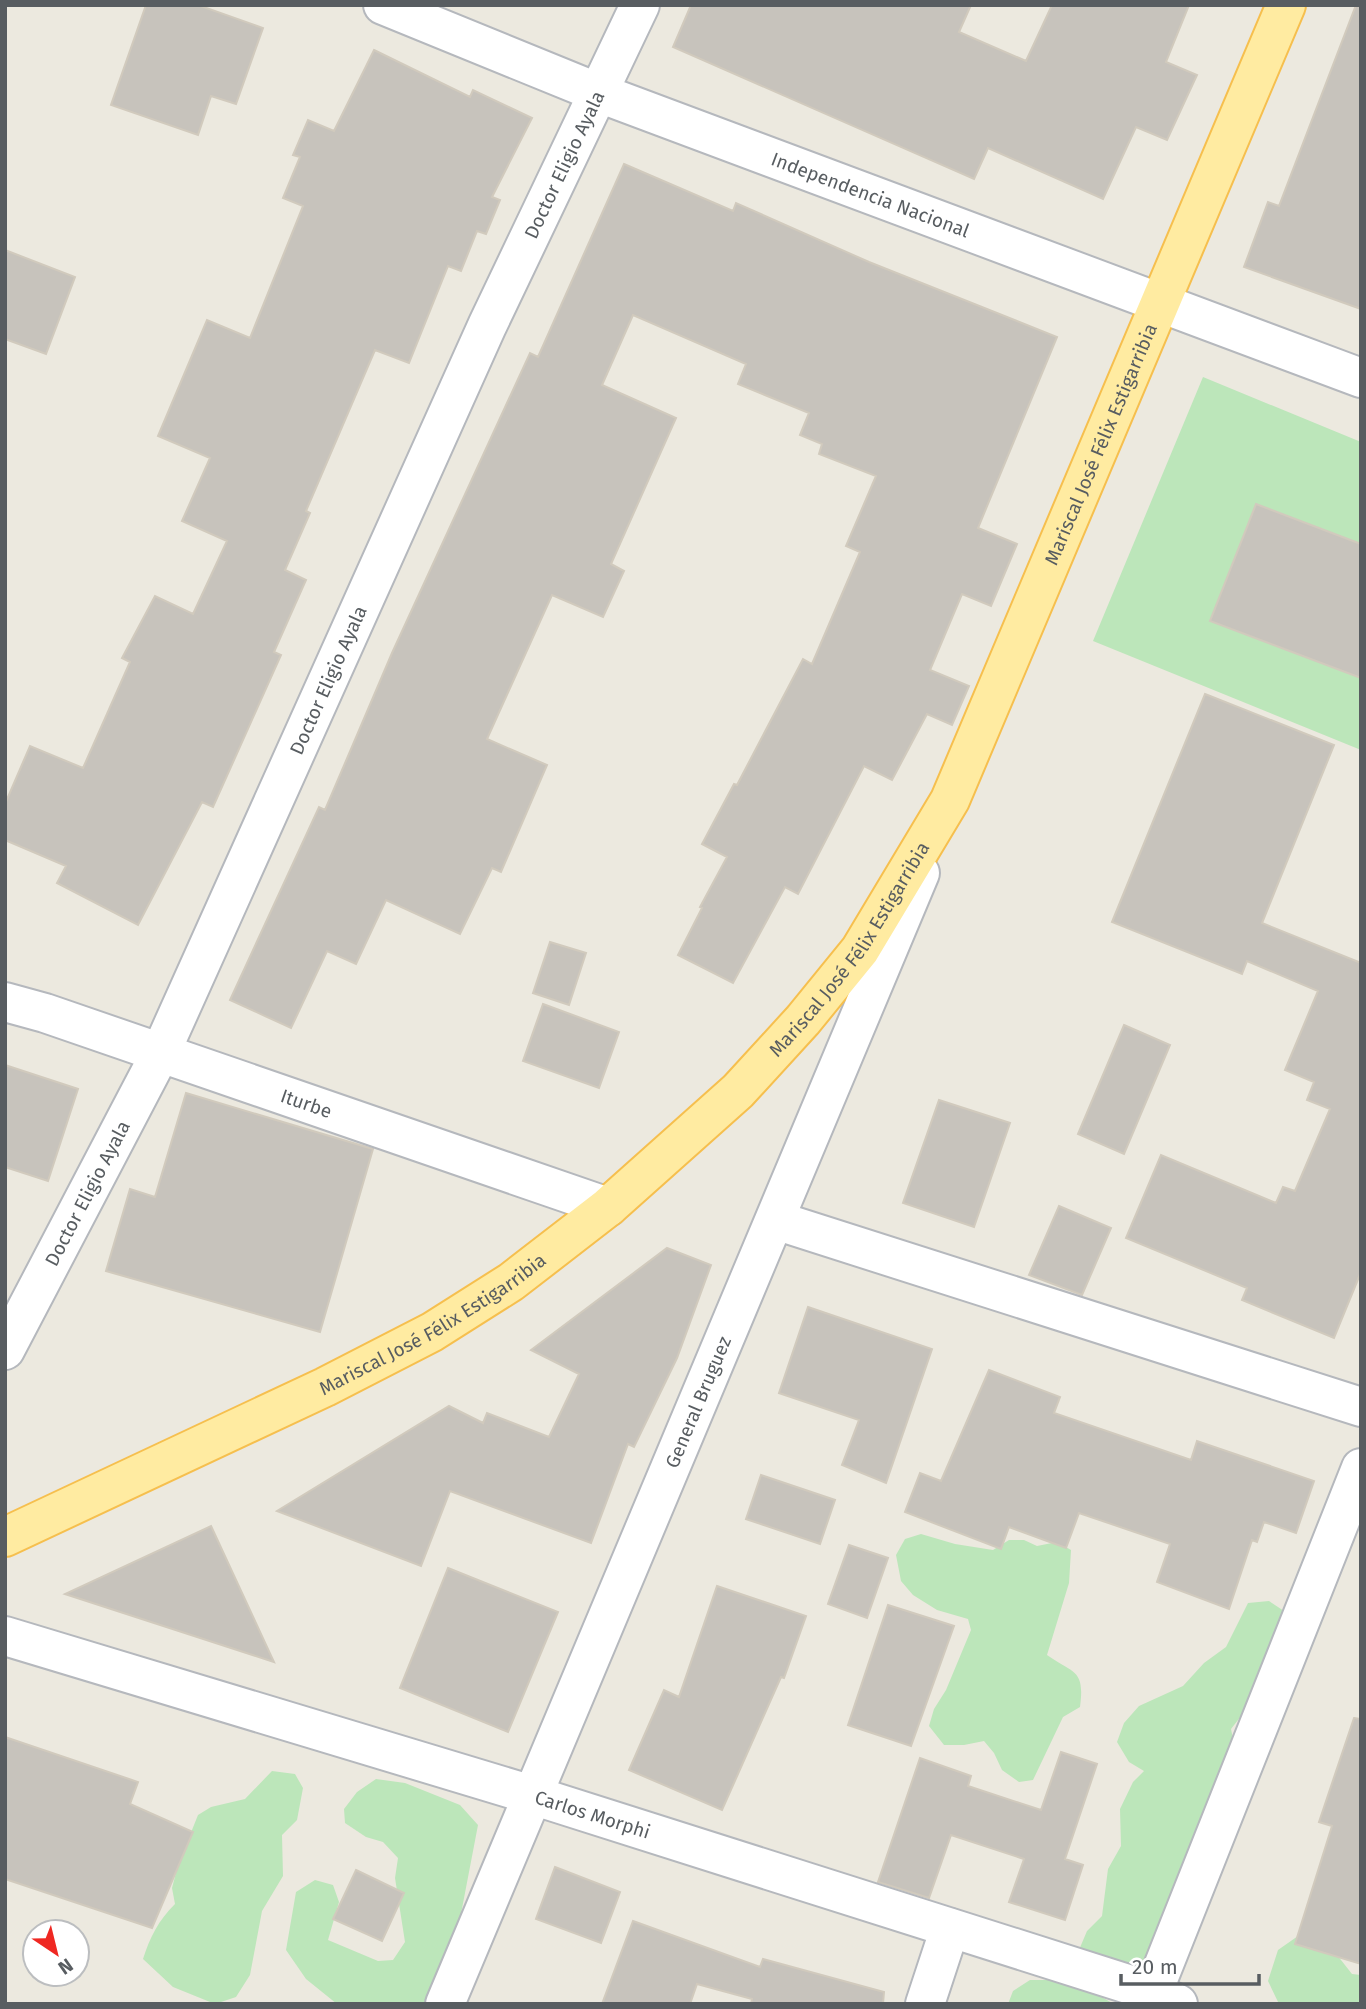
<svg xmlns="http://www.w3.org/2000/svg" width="1366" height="2009" viewBox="0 0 1366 2009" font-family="'Fira Sans',sans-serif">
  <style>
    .green { fill: #bce6ba }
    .building { fill: #c7c3bc; stroke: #d1cabd; stroke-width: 2 }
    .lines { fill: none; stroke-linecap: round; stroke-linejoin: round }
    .street-casing { stroke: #b5b8bd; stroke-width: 42 }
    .primary-casing { stroke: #f6bf4e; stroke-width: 42 }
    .street { stroke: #fff; stroke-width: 38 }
    .primary { stroke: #ffeba1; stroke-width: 38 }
    .labels { text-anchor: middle; stroke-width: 7; stroke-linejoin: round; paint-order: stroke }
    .street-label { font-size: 19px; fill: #585d61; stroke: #fff }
  </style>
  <rect width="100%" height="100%" fill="#ece9df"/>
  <path class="green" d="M 1203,377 L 1361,442 L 1361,750 L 1093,641 Z
    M 921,1534 L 955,1544 L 993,1550 L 1009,1540 L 1024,1540 L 1037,1546 L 1057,1542 L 1071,1550 L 1069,1583 L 1047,1655 C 1074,1674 1085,1669 1080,1707 L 1063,1717 L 1033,1780 L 1019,1782 L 1002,1770 L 994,1753 L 984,1741 L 964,1745 L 944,1745 L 929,1726 L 934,1709 L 946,1690 L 971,1630 L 968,1619 L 937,1610 L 913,1595 L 901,1581 L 896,1555 L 905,1539 Z
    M 1269,1601 L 1284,1611 L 1252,1702 L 1231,1729 L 1234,1744 L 1158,1941 L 1145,1959 L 1141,1974 L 1076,1957 L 1087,1931 L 1102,1916 L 1108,1869 L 1121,1846 L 1120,1809 L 1133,1782 L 1144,1771 L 1129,1762 L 1117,1742 L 1124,1723 L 1139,1706 L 1183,1686 L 1204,1663 L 1226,1647 L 1248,1603 Z
    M 272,1771 L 295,1774 L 303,1788 L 297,1820 L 282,1835 L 283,1876 L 262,1911 L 250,1975 L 236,1997 L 215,2004 L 173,1987 L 143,1959 C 150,1937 158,1921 175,1904 L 172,1888 L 178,1865 L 198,1815 L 211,1807 L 245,1799 Z
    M 376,1779 L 405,1783 L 460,1805 L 478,1825 L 460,1919 L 431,2004 L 337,2004 L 306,1979 L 286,1950 L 296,1892 L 315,1880 L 333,1885 L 339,1902 L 328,1940 L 378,1961 L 393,1960 L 405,1942 L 395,1878 L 398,1858 L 383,1842 L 366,1837 L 345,1823 L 344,1809 L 357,1792 Z
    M 1298,1936 L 1330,1946 L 1352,1974 L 1361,1975 L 1361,2004 L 1279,2004 L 1268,1981 L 1278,1950 Z
    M 1065,1975 C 1082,1984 1097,1995 1114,2004 L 1008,2004 L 1013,1991 L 1030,1980 L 1047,1980 Z"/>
  <path class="building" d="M 146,5 L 198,5 L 263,28 L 236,104 L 211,96 L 198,135 L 111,105 Z
    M 691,5 L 971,5 L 959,32 L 1026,61 L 1052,5 L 1189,5 L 1166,62 L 1197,75 L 1167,140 L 1136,127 L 1103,199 L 988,148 L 974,179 L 673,47 Z
    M 1356,5 L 1361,5 L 1361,309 L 1244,267 L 1268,202 L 1279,206 Z
    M 374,50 L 470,97 L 473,90 L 532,118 L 492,197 L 500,200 L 486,234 L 477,231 L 461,271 L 448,266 L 409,363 L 375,350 L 306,511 L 310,513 L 285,570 L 306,580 L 274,652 L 281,655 L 213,807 L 202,802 L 138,925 L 57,883 L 66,866 L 5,840 L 5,804 L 30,746 L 83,768 L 130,662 L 122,658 L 155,596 L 193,614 L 227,541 L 182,521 L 210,458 L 158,436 L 207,320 L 250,338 L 303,206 L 283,198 L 300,157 L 293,155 L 308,120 L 334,131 Z
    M 624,164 L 733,211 L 736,203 L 869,262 L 1057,337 L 978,528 L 1017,544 L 991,606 L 962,594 L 930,670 L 969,686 L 952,725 L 927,714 L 892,780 L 864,766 L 798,894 L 785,887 L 733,983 L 678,955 L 702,908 L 700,907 L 727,857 L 702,844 L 734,784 L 737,785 L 803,659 L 812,664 L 860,552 L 846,546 L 876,476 L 819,454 L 822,444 L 800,435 L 809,413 L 738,384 L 746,364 L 633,315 L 602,385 L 676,418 L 611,564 L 624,571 L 603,617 L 552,595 L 487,739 L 547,765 L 501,872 L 492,868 L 460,934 L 386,900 L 356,964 L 327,951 L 291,1028 L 230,1000 L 319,807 L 325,810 L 392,653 L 530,353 L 538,357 Z
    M 5,250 L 75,277 L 46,354 L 5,339 Z
    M 1256,504 L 1361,544 L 1361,678 L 1210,621 Z
    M 1205,694 L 1334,745 L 1262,923 L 1361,963 L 1361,1272 L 1334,1338 L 1242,1300 L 1247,1288 L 1126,1238 L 1161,1155 L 1276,1203 L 1283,1187 L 1295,1191 L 1330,1109 L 1307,1100 L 1314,1082 L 1285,1070 L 1318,991 L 1247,961 L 1242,974 L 1112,922 Z
    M 550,942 L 586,953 L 569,1005 L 533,993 Z
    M 543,1004 L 619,1032 L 599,1088 L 523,1061 Z
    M 1124,1025 L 1170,1045 L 1124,1154 L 1078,1134 Z
    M 5,1065 L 78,1089 L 48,1181 L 5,1167 Z
    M 186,1093 L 373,1149 L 320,1332 L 106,1271 L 130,1189 L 155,1197 Z
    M 939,1100 L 1010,1123 L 974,1227 L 903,1203 Z
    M 1059,1206 L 1111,1228 L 1082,1295 L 1029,1275 Z
    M 667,1248 L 711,1265 L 677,1358 L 634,1447 L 628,1444 L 591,1543 L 450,1491 L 421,1566 L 277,1511 L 449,1406 L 483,1423 L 487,1413 L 549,1437 L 579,1374 L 531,1350 Z
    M 808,1307 L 932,1349 L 886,1483 L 842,1465 L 859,1420 L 779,1393 Z
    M 989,1370 L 1060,1397 L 1054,1413 L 1191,1460 L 1197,1441 L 1314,1481 L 1296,1533 L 1264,1522 L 1257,1542 L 1252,1540 L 1229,1609 L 1157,1582 L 1170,1544 L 1079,1513 L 1066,1548 L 1009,1527 L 1001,1549 L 905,1512 L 920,1473 L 941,1481 Z
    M 761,1475 L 835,1500 L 820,1544 L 746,1519 Z
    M 211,1526 L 274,1662 L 65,1594 Z
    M 849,1545 L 888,1558 L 867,1618 L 828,1604 Z
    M 448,1568 L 558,1612 L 508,1732 L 400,1688 Z
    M 717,1586 L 806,1616 L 784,1678 L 781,1677 L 722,1810 L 629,1770 L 664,1690 L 679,1697 Z
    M 888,1605 L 954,1626 L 911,1746 L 848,1725 Z
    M 1354,1718 L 1361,1719 L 1361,1964 L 1295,1944 L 1332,1826 L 1319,1822 Z
    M 5,1737 L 138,1782 L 130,1804 L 193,1832 L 152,1928 L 5,1879 Z
    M 1061,1752 L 1097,1764 L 1065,1859 L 1083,1865 L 1065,1920 L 1009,1902 L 1024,1859 L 951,1835 L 929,1898 L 878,1882 L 920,1758 L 971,1776 L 968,1786 L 1041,1810 Z
    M 555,1867 L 620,1892 L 601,1943 L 536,1919 Z
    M 356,1870 L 404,1893 L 382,1941 L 333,1919 Z
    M 633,1921 L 760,1967 L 763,1959 L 884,1992 L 883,2004 L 751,2004 L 752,1999 L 697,1984 L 690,2004 L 602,2004 Z"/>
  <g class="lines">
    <defs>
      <g id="street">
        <path id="s1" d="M 383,5 L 599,93 L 1361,378"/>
        <path id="s2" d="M 5,1002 L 45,1013 L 608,1207"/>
        <path d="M 775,1220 L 1361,1407"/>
        <path id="s3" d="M 5,1350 L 160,1054 L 487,326 L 640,5"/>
        <path id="s4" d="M 5,1636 L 532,1795 L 1153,1992 L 1178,2004"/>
        <path d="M 1153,1992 L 1361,1468"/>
        <path id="s5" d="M 445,2004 L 920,873"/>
        <path d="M 925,2004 L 950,1928"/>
      </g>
      <g id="primary">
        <path id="s6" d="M 5,1537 L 325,1387 L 432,1332 L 511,1282 L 608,1207 L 738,1091 L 803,1020 L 860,950 L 950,800 L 1286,5"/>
      </g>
    </defs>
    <use href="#street" class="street-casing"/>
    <use href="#primary" class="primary-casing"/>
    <use href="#street" class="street"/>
    <use href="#primary" class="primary"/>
  </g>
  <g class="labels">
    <g class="street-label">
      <text dy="7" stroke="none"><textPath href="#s3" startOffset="1311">Doctor Eligio Ayala</textPath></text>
      <text dy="7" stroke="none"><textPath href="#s1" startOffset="523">Independencia Nacional</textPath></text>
      <text dy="7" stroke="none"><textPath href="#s6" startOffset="1612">Mariscal José Félix Estigarribia</textPath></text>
      <text dy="7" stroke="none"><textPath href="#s3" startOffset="744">Doctor Eligio Ayala</textPath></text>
      <text dy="7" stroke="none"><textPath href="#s6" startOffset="1045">Mariscal José Félix Estigarribia</textPath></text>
      <text dy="7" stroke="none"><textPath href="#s2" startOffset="318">Iturbe</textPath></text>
      <text dy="7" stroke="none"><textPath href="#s3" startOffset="177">Doctor Eligio Ayala</textPath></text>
      <text dy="7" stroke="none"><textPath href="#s6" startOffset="478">Mariscal José Félix Estigarribia</textPath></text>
      <text dy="7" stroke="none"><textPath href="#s5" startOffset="653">General Bruguez</textPath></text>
      <text dy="7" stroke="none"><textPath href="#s4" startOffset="614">Carlos Morphi</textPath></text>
    </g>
  </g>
  <rect width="1366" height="2009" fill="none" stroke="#585d61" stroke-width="14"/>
  <g transform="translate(56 1953) rotate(145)"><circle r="33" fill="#ffffff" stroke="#bcbec0" stroke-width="2"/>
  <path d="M0-5L12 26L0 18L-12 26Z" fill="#ef2822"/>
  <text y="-10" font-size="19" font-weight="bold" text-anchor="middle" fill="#585d61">N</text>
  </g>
  <path d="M1121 1974v10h138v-10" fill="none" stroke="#585d61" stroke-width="3.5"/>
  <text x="1132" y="1974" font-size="21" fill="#585d61" stroke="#ffffff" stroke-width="5" paint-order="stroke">20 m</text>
</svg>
